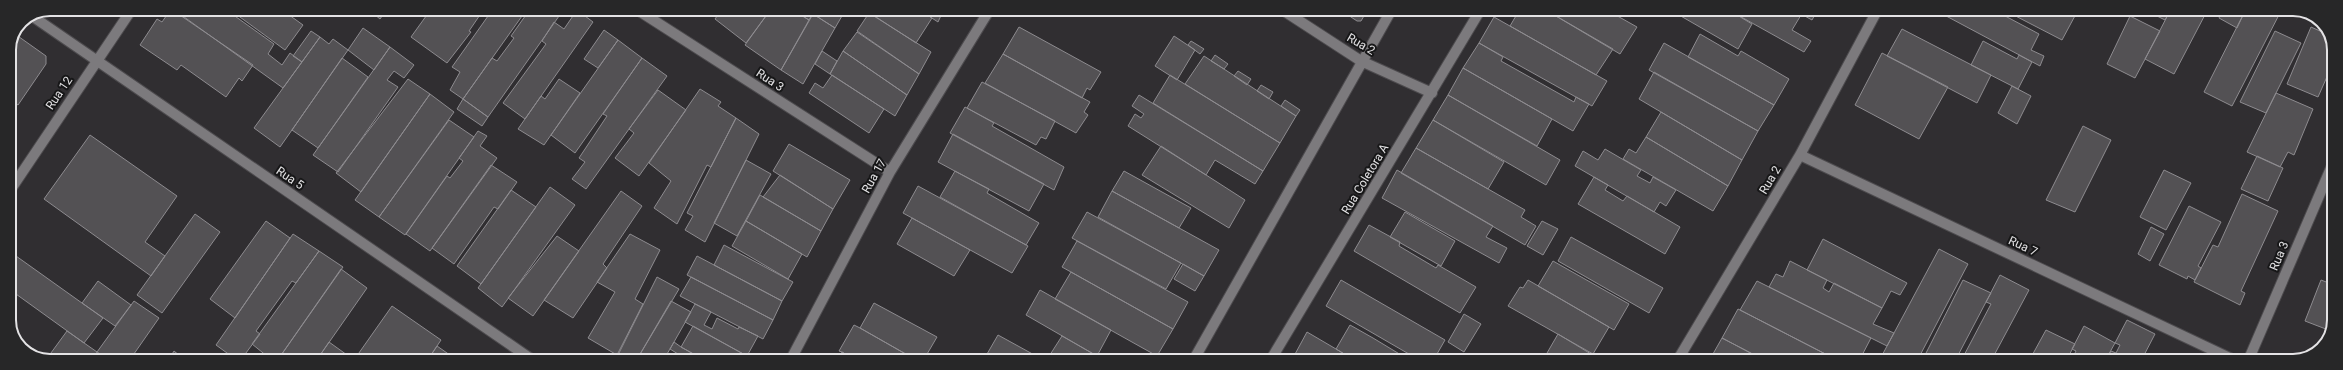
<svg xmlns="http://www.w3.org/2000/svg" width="2343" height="370" viewBox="0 0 2343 370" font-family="Roboto,sans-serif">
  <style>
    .building { fill: #535154; stroke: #8d8b8f }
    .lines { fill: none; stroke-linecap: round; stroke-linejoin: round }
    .minor-casing { stroke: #4d4b4e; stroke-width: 12 }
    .minor { stroke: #7c7a7d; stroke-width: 10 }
    .labels { text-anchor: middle; stroke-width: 4; stroke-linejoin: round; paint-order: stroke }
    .street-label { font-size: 12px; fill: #e4e3e5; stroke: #171718 }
    .rim { fill: none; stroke: #e4e3e5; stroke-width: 2 }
  </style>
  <rect width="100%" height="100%" fill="#302e31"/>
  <path class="building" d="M 171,9 L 253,65 L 242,81 L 239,78 L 226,97 L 181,65 L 177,70 L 140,45 L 157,19 L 162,22 Z
    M 173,9 L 225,9 L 274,44 L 268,54 L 282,65 L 290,53 L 302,62 L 283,88 Z
    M 229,9 L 276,9 L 283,14 L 285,12 L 303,25 L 285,50 Z
    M 368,9 L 387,9 L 380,19 Z
    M 425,9 L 484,9 L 469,31 L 471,32 L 447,63 L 411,37 L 429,12 Z
    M 493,9 L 527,9 L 463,99 L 450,90 L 460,72 L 452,67 Z
    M 536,9 L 564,9 L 488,117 L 463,99 L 492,58 L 497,61 L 514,38 L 511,36 L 528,12 L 532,14 Z
    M 722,9 L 771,9 L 746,43 L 715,19 Z
    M 771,9 L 798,9 L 796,12 L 809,20 L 781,70 L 745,45 Z
    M 798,9 L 815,9 L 809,20 L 796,12 Z
    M 815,9 L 846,9 L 835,28 L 813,14 Z
    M 877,9 L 918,9 L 932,18 L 916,43 L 873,15 Z
    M 918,9 L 944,9 L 938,22 Z
    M 1339,9 L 1368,9 L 1361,21 L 1357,21 Z
    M 1520,9 L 1544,9 L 1613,49 L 1596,75 L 1510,26 Z
    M 1544,9 L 1605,9 L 1637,27 L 1620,54 Z
    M 1683,9 L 1727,9 L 1752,24 L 1738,49 L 1679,15 Z
    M 1727,9 L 1792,9 L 1801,15 L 1792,30 L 1811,41 L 1804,52 Z
    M 1792,9 L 1818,9 L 1812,20 Z
    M 1933,9 L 1992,9 L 2039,34 L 2031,50 L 2044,56 L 2040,66 Z
    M 2002,9 L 2071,9 L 2077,12 L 2062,40 Z
    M 2143,9 L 2171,9 L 2165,20 Z
    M 2171,9 L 2208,9 L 2174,74 L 2145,59 Z
    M 2223,9 L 2246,9 L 2237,28 L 2219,18 Z
    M 2246,9 L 2282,9 L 2232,106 L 2204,92 Z
    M 577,10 L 593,22 L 525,119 L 503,103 L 546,44 L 542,41 L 554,22 L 564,29 Z
    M 869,13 L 931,52 L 919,74 L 857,31 Z
    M 813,14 L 835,28 L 803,84 L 781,70 Z
    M 2130,16 L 2160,31 L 2135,78 L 2107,64 Z
    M 1494,17 L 1607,81 L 1592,106 L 1479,43 Z
    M 1019,27 L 1101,72 L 1090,90 L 1087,88 L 1082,98 L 1003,54 Z
    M 2311,27 L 2329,35 L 2334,45 L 2334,61 L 2318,97 L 2287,84 Z
    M 363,28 L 390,47 L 374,70 L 348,50 Z
    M 1902,29 L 1991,75 L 1977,103 L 1887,56 Z
    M 604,30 L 618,40 L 598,68 L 584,59 Z
    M 311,31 L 320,37 L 302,62 L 293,56 Z
    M 2275,31 L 2301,43 L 2266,113 L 2240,102 Z
    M 857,32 L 919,74 L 907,95 L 843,51 Z
    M 15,34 L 46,56 L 46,64 L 18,105 L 9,99 L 9,50 Z
    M 1700,34 L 1738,56 L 1741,51 L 1789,79 L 1774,105 L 1688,57 Z
    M 1174,36 L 1195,50 L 1177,80 L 1155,66 Z
    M 320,37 L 329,44 L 333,39 L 348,50 L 280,147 L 254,128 Z
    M 618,40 L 642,58 L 575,153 L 551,135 Z
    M 1191,41 L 1204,49 L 1200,54 L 1188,45 Z
    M 1983,41 L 2017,59 L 2019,55 L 2032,62 L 2018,89 L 1971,65 Z
    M 1479,43 L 1503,57 L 1501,61 L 1574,102 L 1576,97 L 1589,104 L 1573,131 L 1463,68 Z
    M 1664,43 L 1774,105 L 1758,131 L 1649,70 Z
    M 390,47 L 414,65 L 404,78 L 394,71 L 387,80 L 398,87 L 338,172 L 313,155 Z
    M 822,51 L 837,61 L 830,74 L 815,64 Z
    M 843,51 L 907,95 L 895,116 L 830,74 Z
    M 1882,53 L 1948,87 L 1919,139 L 1855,105 Z
    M 1003,54 L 1090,102 L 1084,112 L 1088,115 L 1076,133 L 985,83 Z
    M 1215,55 L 1228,64 L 1224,69 L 1211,61 Z
    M 1204,56 L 1296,116 L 1280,143 L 1185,84 Z
    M 342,58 L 368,77 L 318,148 L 292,130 Z
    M 642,58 L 667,76 L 586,189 L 572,179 L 585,162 L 579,158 L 607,116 L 603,114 Z
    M 1463,68 L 1552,119 L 1537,146 L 1448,95 Z
    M 1238,71 L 1251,79 L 1247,85 L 1234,76 Z
    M 1654,72 L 1758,131 L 1742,160 L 1639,99 Z
    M 832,75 L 884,109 L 869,133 L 809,93 L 815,83 L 823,88 Z
    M 1170,75 L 1280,143 L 1263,171 L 1153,103 Z
    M 408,79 L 430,94 L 361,192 L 336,173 Z
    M 559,79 L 580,93 L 544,145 L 518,129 L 541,96 L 545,99 Z
    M 982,82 L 1055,121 L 1046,139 L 1041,137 L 1036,145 L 967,108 Z
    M 1261,85 L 1273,92 L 1269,99 L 1257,91 Z
    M 2012,86 L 2031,96 L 2017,124 L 1998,113 Z
    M 700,89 L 721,102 L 718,106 L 736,118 L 711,167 L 707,165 L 677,224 L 654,208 L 671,181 L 649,163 Z
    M 658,90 L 686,110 L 639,176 L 615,158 L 634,133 L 629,129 Z
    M 2276,93 L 2313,109 L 2294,155 L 2288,152 L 2280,167 L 2247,152 Z
    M 430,94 L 454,112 L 379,217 L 355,200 Z
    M 1139,95 L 1263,171 L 1255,184 L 1215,160 L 1206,175 L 1128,126 L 1135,114 L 1141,118 L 1144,114 L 1132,106 Z
    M 1448,95 L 1560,160 L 1546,185 L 1433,120 Z
    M 463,99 L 488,117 L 482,126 L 457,109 Z
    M 1285,100 L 1300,110 L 1296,116 L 1281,106 Z
    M 965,107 L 994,123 L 992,126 L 1064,167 L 1054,190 L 950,133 Z
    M 1661,112 L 1742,160 L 1728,186 L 1646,137 Z
    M 736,118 L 759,134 L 705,242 L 685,230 L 693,216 L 687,213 Z
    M 449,120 L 474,137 L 405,235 L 379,217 Z
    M 1433,120 L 1504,162 L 1488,189 L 1416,148 Z
    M 2083,126 L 2111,140 L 2075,212 L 2046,200 Z
    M 478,131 L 487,136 L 480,146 L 497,158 L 430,251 L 406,234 L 447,176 L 450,178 L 463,161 L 459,158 Z
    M 953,134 L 1044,184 L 1029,211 L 938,162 Z
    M 90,135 L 177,196 L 145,242 L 165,256 L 151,276 L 44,199 Z
    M 1646,137 L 1728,186 L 1713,211 L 1623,159 L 1629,149 L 1636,153 Z
    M 789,144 L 850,180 L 833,209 L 773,171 Z
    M 1161,146 L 1245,200 L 1229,228 L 1142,175 Z
    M 1416,148 L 1525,210 L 1521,217 L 1536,226 L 1525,245 L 1401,173 Z
    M 1605,149 L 1641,170 L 1637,176 L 1650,183 L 1653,177 L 1676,190 L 1666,206 L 1660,202 L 1654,212 L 1575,166 L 1583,151 L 1598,160 Z
    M 2257,156 L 2283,168 L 2268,201 L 2241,189 Z
    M 746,160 L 771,174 L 737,236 L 714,223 Z
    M 491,165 L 517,182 L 498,209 L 494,207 L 454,264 L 432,248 Z
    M 1397,170 L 1493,226 L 1486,237 L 1507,248 L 1499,263 L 1382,198 Z
    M 2164,170 L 2191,183 L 2166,230 L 2140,217 Z
    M 955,171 L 989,189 L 987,193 L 1039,223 L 1026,245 L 940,197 Z
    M 1124,171 L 1191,208 L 1179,228 L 1112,191 Z
    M 780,175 L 833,209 L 821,231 L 763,197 Z
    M 1594,177 L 1608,185 L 1605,190 L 1623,201 L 1627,196 L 1680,227 L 1665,254 L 1578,204 Z
    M 918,186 L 1028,246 L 1012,273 L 903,213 Z
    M 550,187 L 575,205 L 502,307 L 478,288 Z
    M 511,190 L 536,207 L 481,284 L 457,266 Z
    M 621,191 L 642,206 L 603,264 L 607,268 L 573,318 L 544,300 Z
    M 1112,191 L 1219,250 L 1204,276 L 1098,217 Z
    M 2242,194 L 2278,211 L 2241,291 L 2245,293 L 2240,305 L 2194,282 L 2213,245 L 2218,247 Z
    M 760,195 L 821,231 L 807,257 L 746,221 Z
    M 2189,206 L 2221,222 L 2198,266 L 2201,268 L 2195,280 L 2188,276 L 2187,279 L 2159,265 Z
    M 1087,212 L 1181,263 L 1166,289 L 1072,238 Z
    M 1405,212 L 1455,241 L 1441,266 L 1390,237 Z
    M 195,214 L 220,232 L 162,313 L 137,295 Z
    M 912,218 L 970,250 L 954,276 L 897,244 Z
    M 266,221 L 290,238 L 235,318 L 210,299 Z
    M 746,221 L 802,254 L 788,279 L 732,246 Z
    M 1542,221 L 1558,229 L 1543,255 L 1527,246 Z
    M 1369,225 L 1400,242 L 1399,246 L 1436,268 L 1438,265 L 1476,287 L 1460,313 L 1354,251 Z
    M 2151,227 L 2164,234 L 2150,261 L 2138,254 Z
    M 293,234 L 319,251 L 296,283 L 292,281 L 256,331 L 260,334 L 240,361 L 238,361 L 216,345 Z
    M 630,234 L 660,250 L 635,299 L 643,304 L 617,355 L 588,338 L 615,292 L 597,282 Z
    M 557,236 L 579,251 L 533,316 L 508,298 Z
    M 1571,237 L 1663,288 L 1649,313 L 1558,261 Z
    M 1823,239 L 1907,283 L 1900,295 L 1891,291 L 1882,308 L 1807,270 Z
    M 1077,241 L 1188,302 L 1173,329 L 1062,267 Z
    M 724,245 L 793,282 L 782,301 L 714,265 Z
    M 1939,249 L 1968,264 L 1917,361 L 1879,361 Z
    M 9,251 L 103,318 L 84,343 L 9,289 Z
    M 319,251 L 343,267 L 277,361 L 273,361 L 252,344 Z
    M 697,256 L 782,301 L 773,320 L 687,275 Z
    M 1553,261 L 1629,304 L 1614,330 L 1538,286 Z
    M 1790,261 L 1827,280 L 1823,288 L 1829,292 L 1834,283 L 1882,308 L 1873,324 L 1894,333 L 1887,346 L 1769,287 L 1776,274 L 1783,277 Z
    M 1183,264 L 1204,276 L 1195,291 L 1174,279 Z
    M 2334,266 L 2334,285 L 2327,283 Z
    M 341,269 L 367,288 L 316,361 L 282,361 L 279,358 Z
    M 1071,272 L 1173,329 L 1157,356 L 1055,299 Z
    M 2000,275 L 2029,290 L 1991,361 L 1961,361 L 1991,304 L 1986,302 Z
    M 657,277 L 679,289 L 636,361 L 615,361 Z
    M 691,277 L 773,320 L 763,339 L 680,296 Z
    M 1341,280 L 1445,340 L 1433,361 L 1421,361 L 1326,306 Z
    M 1528,280 L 1609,327 L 1593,354 L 1508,306 L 1520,287 L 1523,288 Z
    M 1963,280 L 1991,293 L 1986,302 L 1955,361 L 1922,361 Z
    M 2321,280 L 2334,285 L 2334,326 L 2331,331 L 2305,321 Z
    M 98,281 L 131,305 L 115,326 L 82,303 Z
    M 1757,281 L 1871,338 L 1859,361 L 1839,361 L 1740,310 Z
    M 1040,290 L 1111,330 L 1097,356 L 1026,315 Z
    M 134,301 L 159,318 L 129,361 L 98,361 L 102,355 L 97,352 Z
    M 671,301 L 691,312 L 674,342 L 663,361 L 636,361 Z
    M 874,303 L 937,337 L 923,361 L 918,361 L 860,328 Z
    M 695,304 L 711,312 L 704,325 L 712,329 L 717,318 L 738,329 L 739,327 L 758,336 L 747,356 L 685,322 Z
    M 392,306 L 441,340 L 427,361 L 316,361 L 329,342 L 354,360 Z
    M 1738,309 L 1740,310 L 1839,361 L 1766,361 L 1722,338 Z
    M 1464,314 L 1481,324 L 1464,352 L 1448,342 Z
    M 2127,320 L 2155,334 L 2142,359 L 2141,361 L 2105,361 L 2111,351 L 2116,353 L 2120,345 L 2115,343 Z
    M 854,325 L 860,328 L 918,361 L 857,361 L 842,352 L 839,351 Z
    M 1350,325 L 1373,338 L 1411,361 L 1356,361 L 1336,349 Z
    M 693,326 L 747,356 L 744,361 L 706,361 L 681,347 Z
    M 2084,326 L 2115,343 L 2105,361 L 2071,361 L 2076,351 L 2072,349 Z
    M 2046,330 L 2075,344 L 2066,361 L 2029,361 Z
    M 67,331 L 97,352 L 91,361 L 54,361 L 48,357 Z
    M 1307,332 L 1336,349 L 1356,361 L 1302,361 L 1294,356 Z
    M 1558,334 L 1591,354 L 1604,361 L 1543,360 Z
    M 998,335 L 1038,357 L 1044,361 L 983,361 Z
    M 15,336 L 50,361 L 44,361 L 21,349 Z
    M 1062,336 L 1097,356 L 1105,361 L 1046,361 Z
    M 1722,338 L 1766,361 L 1709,361 Z
    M 674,342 L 681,347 L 706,361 L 674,361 L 678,354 L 670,349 Z
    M 437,346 L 457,360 L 456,361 L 427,361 Z
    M 174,351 L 186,361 L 168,361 Z
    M 842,352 L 857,361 L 837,361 Z
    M 1532,354 L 1543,360 L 1545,361 L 1528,361 Z
    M 1414,357 L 1421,361 L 1411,361 Z"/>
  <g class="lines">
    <defs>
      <path id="minor" d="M 636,9 L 890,172
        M 1281,9 L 1361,61 L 1432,93
        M 32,16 L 534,361
        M 1800,155 L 2236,361
        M 9,192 L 132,9
        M 790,361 L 890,172 L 990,9
        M 1193,361 L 1392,9
        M 1270,361 L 1481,9
        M 1677,361 L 1800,155 L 1878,9
        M 2248,361 L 2334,161"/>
    </defs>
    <use href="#minor" class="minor-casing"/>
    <use href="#minor" class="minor"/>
  </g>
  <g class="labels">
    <g class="street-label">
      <text transform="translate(1361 44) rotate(30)" y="4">Rua 2</text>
      <text transform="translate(770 80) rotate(33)" y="4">Rua 3</text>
      <text transform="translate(59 93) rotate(-56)" y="4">Rua 12</text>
      <text transform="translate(874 176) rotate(-61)" y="4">Rua 17</text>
      <text transform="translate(290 178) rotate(34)" y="4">Rua 5</text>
      <text transform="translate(1365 179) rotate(-59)" y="4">Rua Coletora A</text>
      <text transform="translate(1770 180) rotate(-59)" y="4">Rua 2</text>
      <text transform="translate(2023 246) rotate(25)" y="4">Rua 7</text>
      <text transform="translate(2279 256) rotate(-67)" y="4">Rua 3</text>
    </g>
  </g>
  <path d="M0 0H2343V370H0ZM50 16H2293A34 34 0 0 1 2327 50V320A34 34 0 0 1 2293 354H50A34 34 0 0 1 16 320V50A34 34 0 0 1 50 16Z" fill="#272728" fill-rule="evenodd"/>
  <path class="rim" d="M50 16H2293A34 34 0 0 1 2327 50V320A34 34 0 0 1 2293 354H50A34 34 0 0 1 16 320V50A34 34 0 0 1 50 16Z"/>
</svg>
